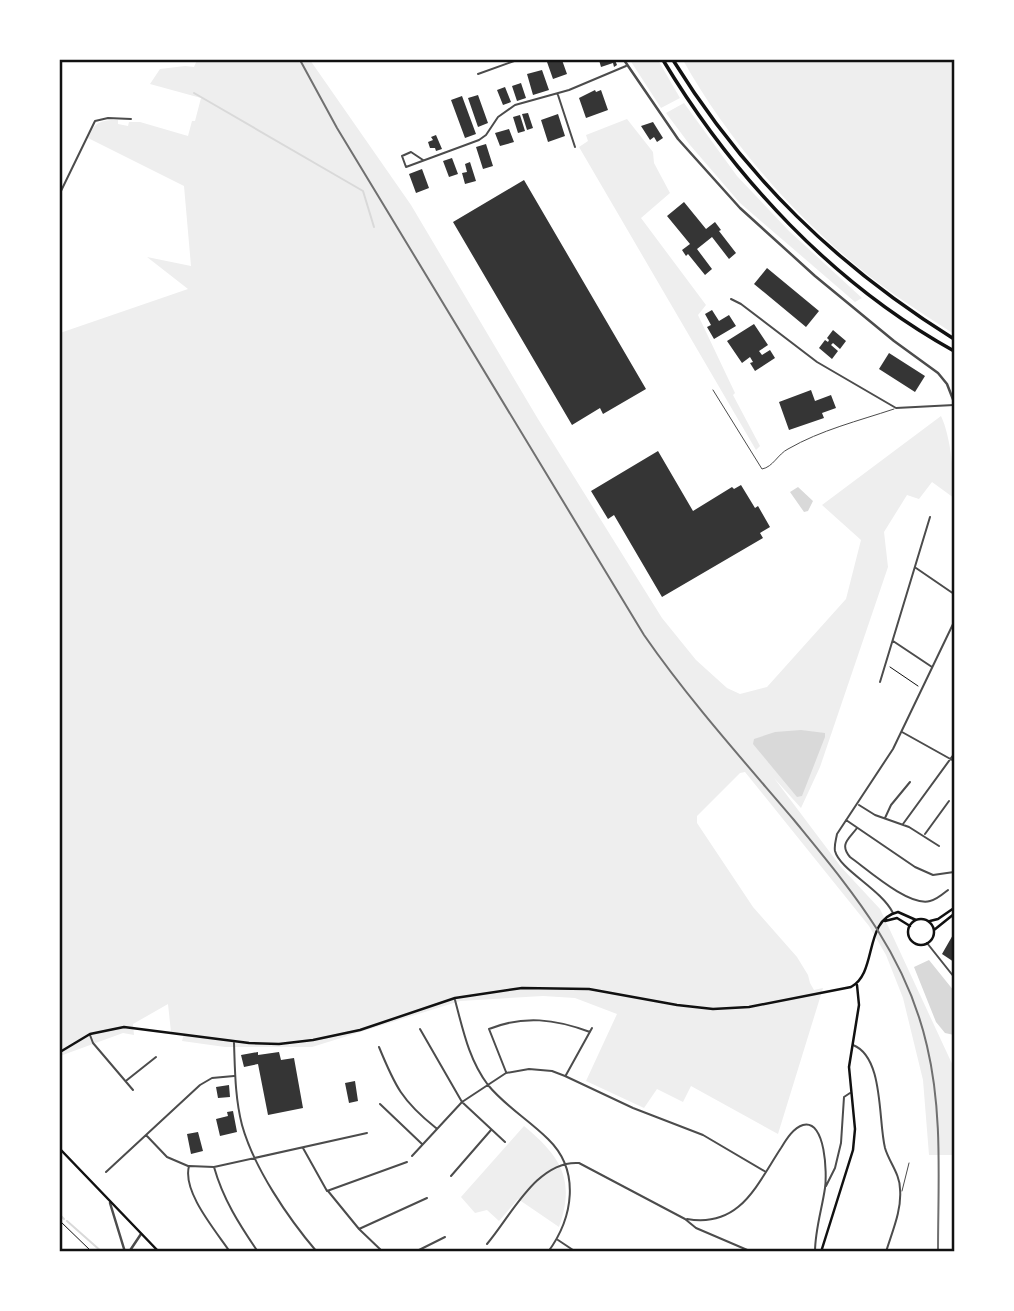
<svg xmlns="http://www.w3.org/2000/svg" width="1014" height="1311" viewBox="0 0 1014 1311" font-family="'DejaVu Sans',sans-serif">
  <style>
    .green { fill: #eee }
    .water { fill: #d9d9d9 }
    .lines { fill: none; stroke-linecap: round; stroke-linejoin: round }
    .stream { stroke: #d9d9d9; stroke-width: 2 }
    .building { fill: #353535 }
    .path { stroke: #111; stroke-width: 1 }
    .service { stroke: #4c4c4c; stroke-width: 1 }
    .minor { stroke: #4c4c4c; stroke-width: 2 }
    .tertiary { stroke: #4c4c4c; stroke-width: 2.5 }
    .secondary { stroke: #111; stroke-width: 2.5 }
    .motorway { stroke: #111; stroke-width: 3.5 }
    .rail { stroke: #707070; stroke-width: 2 }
    .neatline { fill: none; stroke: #111; stroke-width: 2.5 }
  </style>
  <rect width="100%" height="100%" fill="#fff"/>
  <path class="green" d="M 197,60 L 310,60 L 411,205 L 538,419 L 662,618 L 696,660 L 727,688 L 740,694 L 767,687 L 846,599 L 861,540 L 822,505 L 941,416 C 951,437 954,475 954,498 L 932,482 L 919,499 L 907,495 L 884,532 L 888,567 L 820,767 L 801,808 L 774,778 L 841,867 L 880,909 L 889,928 L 954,1068 L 954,1155 L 929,1155 L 923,1080 L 903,998 L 886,955 L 869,926 L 745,772 L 740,773 L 697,816 L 697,823 L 753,907 L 797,957 L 808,975 L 810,983 L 814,990 L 823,988 L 778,1134 L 691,1086 L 683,1102 L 657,1089 L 644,1108 L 586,1081 L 617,1014 L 575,998 L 543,996 L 460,1001 L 312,1047 L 225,1047 L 182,1041 L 184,1034 L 171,1032 L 168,1004 L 133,1024 L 134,1035 L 123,1033 L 60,1056 L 60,333 L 188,289 L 147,257 L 191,266 L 184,186 L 88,138 C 94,122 101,120 118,120 L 118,124 L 128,126 L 129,122 L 140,122 L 188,136 L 192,121 L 195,121 L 201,98 L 150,84 L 160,69 L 185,66 L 194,67 Z
    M 630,60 L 658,60 L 680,98 L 661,108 Z
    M 683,60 L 954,60 L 954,334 C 922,313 888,292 858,267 C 789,211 726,137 683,60 Z
    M 684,103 L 737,176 L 789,231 L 862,298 L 855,302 L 740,203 L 690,145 L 666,113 Z
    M 627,119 L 653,152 L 654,163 L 670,193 L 641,218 L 706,305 L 698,315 L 735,393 L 733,395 L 760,446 L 756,450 L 579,147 L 588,141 L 586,135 Z
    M 524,1126 C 560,1156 576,1179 559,1227 L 518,1199 L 499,1221 L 487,1210 L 475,1213 L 461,1197 Z"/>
  <path class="water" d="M 798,487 L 813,501 L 808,511 L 804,512 L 790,492 Z
    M 801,730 L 825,733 L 825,737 L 802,796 L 797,797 L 753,744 L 754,739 L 775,732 Z
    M 929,960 L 954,991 L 954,1035 L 945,1033 L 936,1022 L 914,967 Z"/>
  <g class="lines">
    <path class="stream" d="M 194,93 L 363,191 L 374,227
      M 60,1215 L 64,1219
      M 67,1221 L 102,1252"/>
  </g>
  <path class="building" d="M 555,60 L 562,60 L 567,74 L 553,79 L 547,62 Z
    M 599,60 L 615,60 L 617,65 L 614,67 L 613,63 L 601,67 Z
    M 542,70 L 549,90 L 533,95 L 527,74 Z
    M 521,83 L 526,98 L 517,101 L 512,86 Z
    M 505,87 L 511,102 L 503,105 L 497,90 Z
    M 595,90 L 596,92 L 601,90 L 608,110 L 586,118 L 579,98 Z
    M 478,95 L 488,123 L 478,127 L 468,98 Z
    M 462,96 L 476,134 L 465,138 L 451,100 Z
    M 528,113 L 533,128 L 527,130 L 522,114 Z
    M 558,114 L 565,136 L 548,142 L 541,120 Z
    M 520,115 L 525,131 L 518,133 L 513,117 Z
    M 653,122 L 663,138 L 657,142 L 654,137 L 650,140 L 641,126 Z
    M 509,129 L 514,142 L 500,146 L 495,133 Z
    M 436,135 L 442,149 L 436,151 L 435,148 L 430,148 L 428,142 L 433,140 L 431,137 Z
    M 486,144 L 493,166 L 483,169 L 476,147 Z
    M 452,158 L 458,174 L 449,177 L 443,161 Z
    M 470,162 L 476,181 L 465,184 L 462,173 L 467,172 L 465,164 Z
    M 422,169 L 429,188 L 416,193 L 409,174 Z
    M 524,180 L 646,389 L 603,414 L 600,408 L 572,425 L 453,222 Z
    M 684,202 L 706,229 L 715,222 L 721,230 L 719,231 L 736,253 L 729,259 L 712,237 L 697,249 L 712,269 L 705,275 L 688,254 L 686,256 L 682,250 L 690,244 L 667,216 Z
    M 767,268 L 819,311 L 806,327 L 754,284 Z
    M 712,310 L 719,321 L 729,315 L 736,326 L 714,339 L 707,327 L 711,325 L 705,314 Z
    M 754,324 L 768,345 L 759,351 L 762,355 L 770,350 L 775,358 L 755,371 L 750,363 L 753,362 L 750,357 L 742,363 L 727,341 Z
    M 833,330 L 846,341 L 840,349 L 833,343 L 831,345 L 838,351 L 832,359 L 819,348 L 825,340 L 828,342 L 829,340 L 827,338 Z
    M 889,353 L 925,376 L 915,392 L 879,369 Z
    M 811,390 L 815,401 L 831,395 L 836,408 L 822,413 L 824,418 L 789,430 L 779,402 Z
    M 658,451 L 693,511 L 732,487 L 734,489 L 741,485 L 755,508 L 758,506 L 770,527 L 760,533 L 763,538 L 662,597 L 614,515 L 608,519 L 591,491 Z
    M 954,933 L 954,962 L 942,954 Z
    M 258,1052 L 258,1055 L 279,1052 L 281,1060 L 294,1058 L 303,1108 L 268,1115 L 258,1064 L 244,1067 L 241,1055 Z
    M 355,1081 L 358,1101 L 349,1103 L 345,1083 Z
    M 229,1085 L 230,1097 L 218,1098 L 216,1087 Z
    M 233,1111 L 237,1132 L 220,1136 L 216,1119 L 228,1116 L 227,1112 Z
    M 198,1132 L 203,1151 L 191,1154 L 187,1134 Z"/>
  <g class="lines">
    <path class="path" d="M 890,667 L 918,686
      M 60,1221 L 92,1252"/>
    <path class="service" d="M 713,390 L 762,469 C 773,467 778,454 788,449 C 821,430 858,421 894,409
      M 902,1191 L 909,1163"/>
    <path class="minor" d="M 478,74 L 517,60
      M 558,95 L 575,147
      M 423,160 L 411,152 L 402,156 L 406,167 L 479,140 L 486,135 L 498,117 L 515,105 L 569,90 L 626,66
      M 60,193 L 95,121 L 108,118 L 131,119
      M 731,299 L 741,304 L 817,362 L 896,408 L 954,405
      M 916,568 L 954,594
      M 893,641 L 932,667
      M 880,682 L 930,517
      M 902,732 L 954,761
      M 859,805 L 875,815 L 909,827 L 939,846
      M 885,818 L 891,805 L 910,782
      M 846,820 L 915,867 L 933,875 L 954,872
      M 903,824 L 954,754
      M 857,828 C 849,839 839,844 850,857 C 867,869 909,907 930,901 C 936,900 943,894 948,890
      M 925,834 L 949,801
      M 893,913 C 881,889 840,870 835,851 C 834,845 836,840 837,834 L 893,749 L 954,622
      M 927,943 L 954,977
      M 455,1000 C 463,1030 469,1060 488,1085 C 505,1106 529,1120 548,1139 C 581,1171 573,1218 548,1252
      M 420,1029 L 462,1102 L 505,1142
      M 90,1035 L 93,1043 L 133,1090
      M 234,1043 C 235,1070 235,1098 242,1125 C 254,1168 288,1218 317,1252
      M 853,1045 C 884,1057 878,1120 885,1148 C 889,1162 900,1174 900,1189 C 902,1210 892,1232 886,1252
      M 379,1047 C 395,1086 402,1101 436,1128
      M 506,1072 L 489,1029 C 524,1015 555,1019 590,1032
      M 566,1075 L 592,1028
      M 127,1080 L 156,1057
      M 380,1104 L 422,1144
      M 146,1135 L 167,1157 L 188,1166
      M 303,1148 L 327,1191 L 407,1162
      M 412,1156 L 462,1102 L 506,1073 L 529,1069 L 552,1071 L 565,1076 L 633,1108 L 703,1135 L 766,1172
      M 214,1167 C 223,1199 239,1224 258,1252
      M 106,1172 L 200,1085 L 212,1078 L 234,1076
      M 451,1176 L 491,1130
      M 826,1186 L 835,1168 L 841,1143 L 844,1097 L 850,1093
      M 328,1191 L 359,1229 L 383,1252
      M 687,1219 C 740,1228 756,1186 781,1148 C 786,1140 793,1128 803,1125 C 826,1119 827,1175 825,1188 C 822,1209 815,1230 815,1252
      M 359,1229 L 427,1198
      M 558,1240 L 576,1252
      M 487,1244 C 511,1216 537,1160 579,1163 L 685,1219 L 696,1228 L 752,1252
      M 230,1252 C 216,1231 182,1192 189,1166 L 214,1167 L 367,1133
      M 415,1252 L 445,1237"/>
    <path class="tertiary" d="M 624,60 L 678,139 L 740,208 L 815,276 L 894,341 L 938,373 L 947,384 L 954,402
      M 110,1203 L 125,1252
      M 129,1252 L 141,1234"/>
    <path class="secondary" d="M908 932a13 13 0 1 1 26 0a13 13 0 1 1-26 0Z
      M 885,921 L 897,918 L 910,926
      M 930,921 L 938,919 L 954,908
      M 934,930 L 954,914
      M 60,1052 L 90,1034 L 124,1027 L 249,1043 L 279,1044 L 313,1040 L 360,1030 L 455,998 L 522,988 L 589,989 L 677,1005 L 713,1009 L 749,1007 L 851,987 C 878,973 863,920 898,912 L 916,920
      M 60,1149 L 159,1252
      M 821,1252 L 853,1150 L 855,1129 L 849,1067 L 859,1005 L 857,985"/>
    <path class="motorway" d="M 663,60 C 734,178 833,284 954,351
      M 673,60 C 746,178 837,266 954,339"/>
    <path class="rail" d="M 300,60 L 337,128 L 644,635 C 689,700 743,760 794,820 C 852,891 906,954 927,1046 C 943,1113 938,1183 938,1252"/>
  </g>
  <rect width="1014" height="1311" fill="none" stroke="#ffffff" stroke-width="122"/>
  <rect x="61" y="61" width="892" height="1189" class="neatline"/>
</svg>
